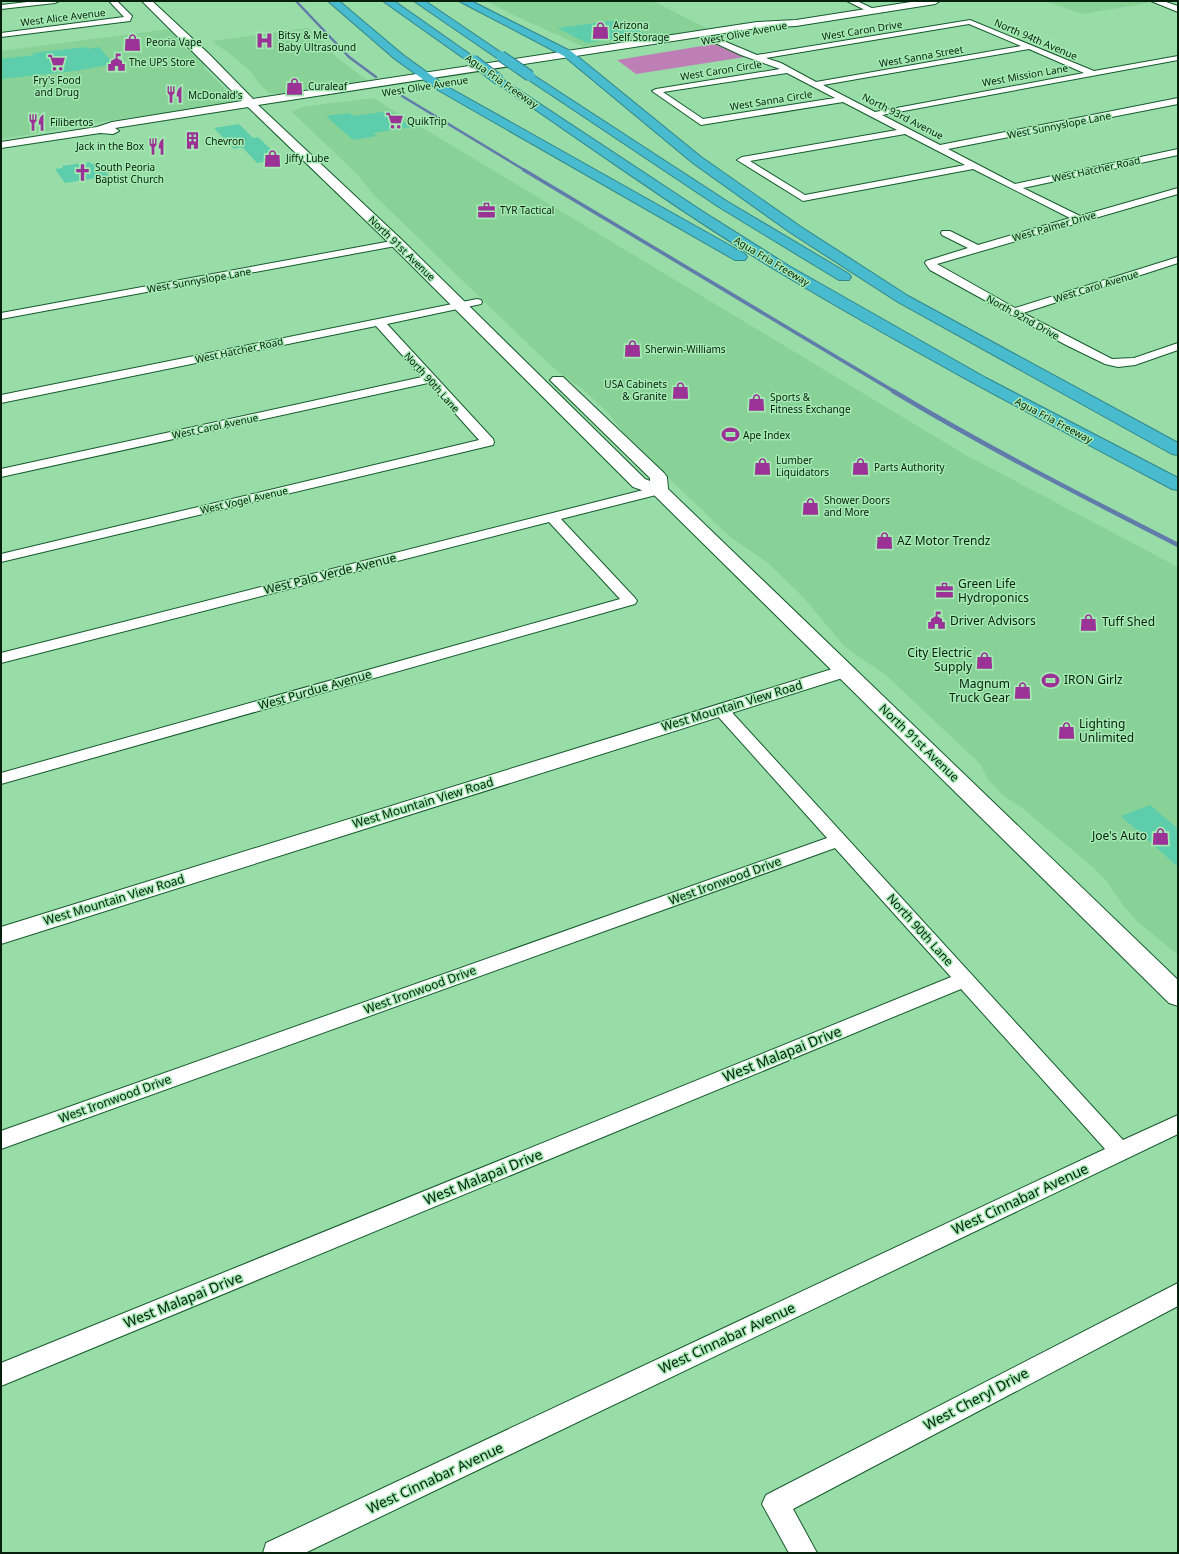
<svg xmlns="http://www.w3.org/2000/svg" width="1179" height="1554" viewBox="0 0 1179 1554" font-family="'Noto Sans',sans-serif">
  <style>
    .built { fill: #88d298 }
    .green { fill: #be7fb7 }
    .lines { fill: none; stroke-linecap: round; stroke-linejoin: round }
    .stream-far2 { stroke: #617baa; stroke-width: 2.5 }
    .stream-far1 { stroke: #617baa; stroke-width: 3.5 }
    .stream { stroke: #617baa; stroke-width: 4.5 }
    .building { fill: #5dcdab }
    .minor-casing { stroke: #165b2d; stroke-width: 2 }
    .tertiary-casing { stroke: #165b2d; stroke-width: 2 }
    .secondary-casing { stroke: #165b2d; stroke-width: 2 }
    .motorway-casing { stroke: #31858a; stroke-width: 2 }
    .minor { fill: #fff; fill-rule: evenodd }
    .tertiary { fill: #fff; fill-rule: evenodd }
    .secondary { fill: #fff; fill-rule: evenodd }
    .motorway { fill: #48bbce; fill-rule: evenodd }
    .motorway-bridge-casing { stroke: #31858a; stroke-width: 12; stroke-linecap: butt }
    .motorway-bridge { stroke: #48bbce; stroke-width: 10 }
    .labels { text-anchor: middle; stroke-width: 3; stroke-linejoin: round; paint-order: stroke }
    .far-street-label { font-size: 10px; fill: #05210d; stroke: #a5e9b3 }
    .far-poi-label { font-size: 10px; fill: #05210d; stroke: #a5e9b3; text-anchor: start }
    .poi-label { font-size: 12px; fill: #05210d; stroke: #a5e9b3; text-anchor: start }
    .street-label { font-size: 12px; fill: #05210d; stroke: #a5e9b3 }
    .near-street-label { font-size: 14px; fill: #05210d; stroke: #a5e9b3 }
  </style>
  <rect width="100%" height="100%" fill="#98dca7"/>
  <path class="built" d="M 487,1 L 653,1 L 708,29 L 584,47 L 509,13 Z
    M 1045,1 L 1143,1 L 1149,3 L 1082,14 Z
    M 308,28 L 340,60 L 368,81 L 281,94 L 269,93 L 259,84 L 251,72 L 234,57 L 212,41 Z
    M 169,29 L 184,47 L 202,61 L 205,69 L 234,98 L 234,101 L 224,105 L 118,119 L 1,139 L 1,51 Z
    M 373,98 L 964,454 L 1178,567 L 1178,955 L 1138,922 L 1122,904 L 1106,880 L 1089,864 L 1022,808 L 1004,796 L 989,781 L 980,764 L 888,677 L 844,646 L 804,598 L 768,563 L 730,537 L 631,442 L 609,414 L 585,391 L 558,372 L 528,344 L 373,194 L 359,176 L 292,112 L 301,107 Z"/>
  <path class="green" d="M 714,44 L 745,57 L 636,74 L 617,60 Z"/>
  <g class="lines">
    <path class="stream-far2" d="M 296,1 L 349,57 L 376,77
      M 402,96 L 526,171"/>
    <path class="stream-far1" d="M 524,170 L 895,392"/>
    <path class="stream" d="M 893,391 C 986,447 1082,496 1178,545"/>
  </g>
  <path class="building" d="M 617,20 L 646,34 L 587,43 L 557,28 Z
    M 86,47 L 88,49 L 99,47 L 114,64 L 75,71 L 1,79 L 1,59 L 34,55 L 32,53 Z
    M 390,111 L 411,127 L 373,133 L 377,136 L 353,140 L 326,116 L 349,113 L 353,116 Z
    M 239,124 L 253,138 L 258,137 L 281,159 L 257,163 L 242,147 L 234,149 L 214,128 Z
    M 90,162 L 91,164 L 99,163 L 109,176 L 65,183 L 55,169 L 63,168 L 62,166 Z
    M 1150,805 L 1178,829 L 1178,867 L 1121,816 Z"/>
  <g class="lines">
    <defs>
      <path id="minor" d="M 36,1 L 59,1 L 55,3 L 1,9 L 1,5 Z
        M 109,1 L 117,1 L 132,16 L 130,21 L 1,37 L 1,33 L 124,17 Z
        M 847,1 L 857,1 L 878,11 L 871,13 Z
        M 970,20 L 1094,71 L 1178,56 L 1178,60 L 882,115 L 940,145 L 1178,98 L 1178,104 L 948,149 L 1015,184 L 1178,149 L 1178,155 L 1023,188 L 1080,216 L 1178,188 L 1178,194 L 937,264 L 1015,308 L 1178,257 L 1178,263 L 1023,313 L 1112,359 L 1134,358 L 1178,343 L 1178,350 L 1135,365 L 1118,367 L 1105,364 L 1066,345 L 930,270 L 925,263 L 926,261 L 968,248 L 942,235 L 941,233 L 942,231 L 950,231 L 978,245 L 1070,218 L 973,169 L 803,201 L 737,160 L 742,157 L 897,130 L 843,102 L 701,125 L 652,91 L 656,89 L 780,69 L 741,55 L 711,41 L 711,37 L 714,37 L 757,55 ZM 969,24 L 1021,46 L 816,82 L 781,63 L 766,58 ZM 1029,49 L 1084,73 L 875,112 L 823,85 ZM 787,73 L 835,98 L 703,119 L 663,92 ZM 905,134 L 965,165 L 805,195 L 750,161 Z
        M 397,240 L 402,243 L 401,245 L 1,319 L 1,313 Z
        M 477,299 L 481,300 L 482,302 L 481,304 L 387,324 L 493,439 L 494,442 L 493,445 L 1,562 L 1,554 L 479,440 L 428,383 L 1,477 L 1,469 L 422,377 L 376,326 L 1,403 L 1,395 Z
        M 659,486 L 664,487 L 666,490 L 664,493 L 561,519 L 635,598 L 637,601 L 635,604 L 1,784 L 1,773 L 620,599 L 549,522 L 1,663 L 1,653 Z
        M 721,705 L 727,707 L 1123,1140 L 1178,1115 L 1178,1134 L 305,1553 L 263,1553 L 266,1543 L 1105,1149 L 961,989 L 1,1386 L 1,1363 L 951,977 L 835,848 L 1,1149 L 1,1131 L 827,838 L 715,713 L 713,710 L 715,707 Z
        M 1178,1283 L 1178,1306 L 793,1509 L 817,1553 L 789,1553 L 762,1504 L 766,1495 Z"/>
      <path id="tertiary" d="M 1151,1 L 1163,1 L 1178,6 L 1178,12 Z
        M 845,665 L 852,667 L 855,671 L 852,675 L 1,944 L 1,927 Z"/>
      <path id="secondary" d="M 142,1 L 152,1 L 209,54 L 253,99 L 757,22 L 796,20 L 917,1 L 940,1 L 935,4 L 796,26 L 757,28 L 258,105 L 402,240 L 645,479 L 650,481 L 650,478 L 553,383 L 550,380 L 553,377 L 563,377 L 664,473 L 667,477 L 668,489 L 1178,980 L 1178,1006 L 1169,1003 L 653,494 L 633,487 L 392,246 L 248,107 L 115,128 L 119,131 L 113,134 L 100,133 L 1,148 L 1,142 L 97,127 L 112,122 L 242,101 Z"/>
      <path id="motorway" d="M 328,1 L 339,1 L 403,55 L 446,86 L 745,254 L 747,257 L 745,260 L 735,260 L 438,90 L 395,59 Z
        M 383,1 L 394,1 L 478,60 L 473,63 L 469,62 Z
        M 414,1 L 425,1 L 506,56 L 505,58 L 497,58 Z
        M 459,1 L 471,1 L 572,52 L 701,157 L 801,227 L 908,296 L 1178,443 L 1178,455 L 1172,454 L 898,302 L 791,233 L 693,163 L 564,56 Z
        M 530,73 L 728,202 L 849,274 L 851,277 L 849,280 L 839,280 L 719,207 L 526,78 L 525,76 L 526,74 Z
        M 499,77 L 705,213 L 789,266 L 986,378 L 1178,478 L 1178,490 L 1172,489 C 1040,419 907,349 779,272 C 682,213 589,146 495,82 L 494,80 L 495,78 Z"/>
    </defs>
    <use href="#minor" class="minor-casing"/>
    <use href="#tertiary" class="tertiary-casing"/>
    <use href="#secondary" class="secondary-casing"/>
    <use href="#motorway" class="motorway-casing"/>
    <use href="#minor" class="minor"/>
    <use href="#tertiary" class="tertiary"/>
    <use href="#secondary" class="secondary"/>
    <use href="#motorway" class="motorway"/>
    <defs>
      <path id="motorway-bridge" d="M 501,56 L 530,76
        M 473,60 L 499,80"/>
    </defs>
    <use href="#motorway-bridge" class="motorway-bridge-casing"/>
    <use href="#motorway-bridge" class="motorway-bridge"/>
  </g>
  <defs>
    <symbol id="shop-bare" viewBox="-9 -9 18 18"><path d="M-5-2.5h2.3a2.7 3.5 0 0 1 5.4 0H5L5.5 6h-11ZM-1.5-2.5h3a1.5 2.3 0 0 0-3 0Z" fill="#9b3295" stroke="#a5e9b3" stroke-width="2.5" paint-order="stroke"/></symbol>
    <symbol id="hospital-bare" viewBox="-9 -9 18 18"><path d="M-5-5h3v3.5h4V-5h3V5h-3V1.5h-4V5h-3Z" fill="#9b3295" stroke="#a5e9b3" stroke-width="2.5" paint-order="stroke"/></symbol>
    <symbol id="civic-bare" viewBox="-9 -9 18 18"><path d="M-.6-6.5H3V-4.5H.6V-3L4-1V1h2V6H-6V1h2V-1L-.6-3ZM-1.2 2.5V6h2.4V2.5Z" fill="#9b3295" stroke="#a5e9b3" stroke-width="2.5" paint-order="stroke"/></symbol>
    <symbol id="supermarket-bare" viewBox="-9 -9 18 18"><path d="M-6-5.5h2.5l.6 2H6L4.5 2H-2.5L-4.4-4H-6ZM-1.5 3.2a1.3 1.3 0 1 0 .1 0ZM3 3.2a1.3 1.3 0 1 0 .1 0Z" fill="#9b3295" stroke="#a5e9b3" stroke-width="2.5" paint-order="stroke"/></symbol>
    <symbol id="restaurant-bare" viewBox="-9 -9 18 18"><path d="M-5-6h1v4h1v-4h1v4h1v-4h1v5L-1.5 .5V6h-2V.5L-5-1ZM5-6V6H3V1.5H1.5Q1.5-4 5-6Z" fill="#9b3295" stroke="#a5e9b3" stroke-width="2.5" paint-order="stroke"/></symbol>
    <symbol id="building-bare" viewBox="-9 -9 18 18"><path d="M-4-6H4V6H1V3H-1V6H-4ZM-2.5-4.3h1.7v1.8h-1.7ZM.8-4.3h1.7v1.8H.8ZM-2.5-1h1.7V.8h-1.7ZM.8-1h1.7V.8H.8Z" fill="#9b3295" stroke="#a5e9b3" stroke-width="2.5" paint-order="stroke"/></symbol>
    <symbol id="church-bare" viewBox="-9 -9 18 18"><path d="M-1.2-6h2.4v3.5h3.3v2.4h-3.3V6h-2.4V-.1h-3.3v-2.4h3.3Z" fill="#9b3295" stroke="#a5e9b3" stroke-width="2.5" paint-order="stroke"/></symbol>
    <symbol id="office-bare" viewBox="-9 -9 18 18"><path d="M-6-3h4V-5.5h4V-3h4V5H-6ZM-1-4.5V-3h2v-1.5ZM-6 0V1H6V0Z" fill="#9b3295" stroke="#a5e9b3" stroke-width="2.5" paint-order="stroke"/></symbol>
    <symbol id="stadium-bare" viewBox="-9 -9 18 18"><path d="M0-5a6.5 5 0 1 0 0 10a6.5 5 0 1 0 0-10ZM-3.5-1.8h7v3.6h-7Z" fill="#9b3295" stroke="#a5e9b3" stroke-width="2.5" paint-order="stroke"/></symbol>
  </defs>
  <g fill-rule="evenodd">
    <use href="#shop-bare" x="588" y="18" width="25" height="25"/>
    <use href="#hospital-bare" x="252" y="28" width="25" height="25"/>
    <use href="#shop-bare" x="120" y="30" width="25" height="25"/>
    <use href="#civic-bare" x="104" y="50" width="25" height="25"/>
    <use href="#supermarket-bare" x="44" y="50" width="25" height="25"/>
    <use href="#shop-bare" x="282" y="74" width="25" height="25"/>
    <use href="#restaurant-bare" x="162" y="82" width="25" height="25"/>
    <use href="#supermarket-bare" x="382" y="108" width="25" height="25"/>
    <use href="#restaurant-bare" x="24" y="110" width="25" height="25"/>
    <use href="#building-bare" x="180" y="128" width="25" height="25"/>
    <use href="#restaurant-bare" x="144" y="134" width="25" height="25"/>
    <use href="#shop-bare" x="260" y="146" width="25" height="25"/>
    <use href="#church-bare" x="70" y="160" width="25" height="25"/>
    <use href="#office-bare" x="474" y="198" width="25" height="25"/>
    <use href="#shop-bare" x="620" y="336" width="25" height="25"/>
    <use href="#shop-bare" x="668" y="378" width="25" height="25"/>
    <use href="#shop-bare" x="744" y="390" width="25" height="25"/>
    <use href="#stadium-bare" x="718" y="422" width="25" height="25"/>
    <use href="#shop-bare" x="750" y="454" width="25" height="25"/>
    <use href="#shop-bare" x="848" y="454" width="25" height="25"/>
    <use href="#shop-bare" x="798" y="494" width="25" height="25"/>
    <use href="#shop-bare" x="872" y="528" width="25" height="25"/>
    <use href="#office-bare" x="932" y="578" width="25" height="25"/>
    <use href="#civic-bare" x="924" y="608" width="25" height="25"/>
    <use href="#shop-bare" x="1076" y="610" width="25" height="25"/>
    <use href="#shop-bare" x="972" y="648" width="25" height="25"/>
    <use href="#stadium-bare" x="1038" y="668" width="25" height="25"/>
    <use href="#shop-bare" x="1010" y="678" width="25" height="25"/>
    <use href="#shop-bare" x="1054" y="718" width="25" height="25"/>
    <use href="#shop-bare" x="1148" y="824" width="25" height="25"/>
  </g>
  <g class="labels">
    <g class="far-street-label">
      <text transform="translate(63 17) rotate(-7)" y="4">West Alice Avenue</text>
      <text transform="translate(862 30) rotate(-9)" y="4">West Caron Drive</text>
      <text transform="translate(744 33) rotate(-11)" y="4">West Olive Avenue</text>
      <text transform="translate(1036 39) rotate(23)" y="4">North 94th Avenue</text>
      <text transform="translate(921 56) rotate(-10)" y="4">West Sanna Street</text>
      <text transform="translate(721 70) rotate(-9)" y="4">West Caron Circle</text>
      <text transform="translate(1025 75) rotate(-10)" y="4">West Mission Lane</text>
      <text transform="translate(502 81) rotate(35)" y="4">Agua Fria Freeway</text>
      <text transform="translate(425 86) rotate(-9)" y="4">West Olive Avenue</text>
      <text transform="translate(771 100) rotate(-9)" y="4">West Sanna Circle</text>
      <text transform="translate(903 116) rotate(27)" y="4">North 93rd Avenue</text>
      <text transform="translate(1059 125) rotate(-11)" y="4">West Sunnyslope Lane</text>
      <text transform="translate(1096 169) rotate(-12)" y="4">West Hatcher Road</text>
      <text transform="translate(1054 226) rotate(-16)" y="4">West Palmer Drive</text>
      <text transform="translate(402 248) rotate(44)" y="4">North 91st Avenue</text>
      <text transform="translate(772 261) rotate(31)" y="4">Agua Fria Freeway</text>
      <text transform="translate(199 280) rotate(-10)" y="4">West Sunnyslope Lane</text>
      <text transform="translate(1096 286) rotate(-17)" y="4">West Carol Avenue</text>
      <text transform="translate(1023 317) rotate(29)" y="4">North 92nd Drive</text>
      <text transform="translate(239 350) rotate(-12)" y="4">West Hatcher Road</text>
      <text transform="translate(432 382) rotate(48)" y="4">North 90th Lane</text>
      <text transform="translate(1054 420) rotate(28)" y="4">Agua Fria Freeway</text>
      <text transform="translate(215 426) rotate(-12)" y="4">West Carol Avenue</text>
      <text transform="translate(244 500) rotate(-13)" y="4">West Vogel Avenue</text>
    </g>
    <g class="far-poi-label">
      <text x="613" y="29">Arizona<tspan x="613" dy="12">Self Storage</tspan></text>
      <text x="278" y="39">Bitsy &amp; Me<tspan x="278" dy="12">Baby Ultrasound</tspan></text>
      <text x="146" y="46">Peoria Vape</text>
      <text x="129" y="66">The UPS Store</text>
      <text x="57" y="84" text-anchor="middle">Fry's Food<tspan x="57" dy="12">and Drug</tspan></text>
      <text x="308" y="90">Curaleaf</text>
      <text x="188" y="99">McDonald's</text>
      <text x="407" y="125">QuikTrip</text>
      <text x="50" y="126">Filibertos</text>
      <text x="205" y="145">Chevron</text>
      <text x="144" y="150" text-anchor="end">Jack in the Box</text>
      <text x="286" y="162">Jiffy Lube</text>
      <text x="95" y="171">South Peoria<tspan x="95" dy="12">Baptist Church</tspan></text>
      <text x="500" y="214">TYR Tactical</text>
      <text x="645" y="353">Sherwin-Williams</text>
      <text x="667" y="388" text-anchor="end">USA Cabinets<tspan x="667" dy="12">&amp; Granite</tspan></text>
      <text x="770" y="401">Sports &amp;<tspan x="770" dy="12">Fitness Exchange</tspan></text>
      <text x="743" y="439">Ape Index</text>
      <text x="776" y="464">Lumber<tspan x="776" dy="12">Liquidators</tspan></text>
      <text x="874" y="471">Parts Authority</text>
      <text x="824" y="504">Shower Doors<tspan x="824" dy="12">and More</tspan></text>
    </g>
    <g class="poi-label">
      <text x="897" y="545">AZ Motor Trendz</text>
      <text x="958" y="588">Green Life<tspan x="958" dy="14">Hydroponics</tspan></text>
      <text x="950" y="625">Driver Advisors</text>
      <text x="1102" y="626">Tuff Shed</text>
      <text x="972" y="657" text-anchor="end">City Electric<tspan x="972" dy="14">Supply</tspan></text>
      <text x="1064" y="684">IRON Girlz</text>
      <text x="1010" y="688" text-anchor="end">Magnum<tspan x="1010" dy="14">Truck Gear</tspan></text>
      <text x="1079" y="728">Lighting<tspan x="1079" dy="14">Unlimited</tspan></text>
      <text x="1147" y="840" text-anchor="end">Joe's Auto</text>
    </g>
    <g class="street-label">
      <text transform="translate(330 574) rotate(-14)" y="4">West Palo Verde Avenue</text>
      <text transform="translate(315 690) rotate(-16)" y="4">West Purdue Avenue</text>
      <text transform="translate(732 706) rotate(-17)" y="4">West Mountain View Road</text>
      <text transform="translate(919 743) rotate(44)" y="4">North 91st Avenue</text>
      <text transform="translate(423 803) rotate(-17)" y="4">West Mountain View Road</text>
      <text transform="translate(725 881) rotate(-20)" y="4">West Ironwood Drive</text>
      <text transform="translate(114 900) rotate(-17)" y="4">West Mountain View Road</text>
      <text transform="translate(920 930) rotate(48)" y="4">North 90th Lane</text>
      <text transform="translate(420 990) rotate(-20)" y="4">West Ironwood Drive</text>
      <text transform="translate(115 1099) rotate(-20)" y="4">West Ironwood Drive</text>
    </g>
    <g class="near-street-label">
      <text transform="translate(782 1054) rotate(-22)" y="5">West Malapai Drive</text>
      <text transform="translate(483 1177) rotate(-22)" y="5">West Malapai Drive</text>
      <text transform="translate(1020 1199) rotate(-25)" y="5">West Cinnabar Avenue</text>
      <text transform="translate(183 1300) rotate(-22)" y="5">West Malapai Drive</text>
      <text transform="translate(727 1338) rotate(-25)" y="5">West Cinnabar Avenue</text>
      <text transform="translate(976 1399) rotate(-28)" y="5">West Cheryl Drive</text>
      <text transform="translate(435 1478) rotate(-25)" y="5">West Cinnabar Avenue</text>
    </g>
  </g>
  <rect width="1179" height="1554" fill="none" stroke="#05210d" stroke-width="4"/>
</svg>
